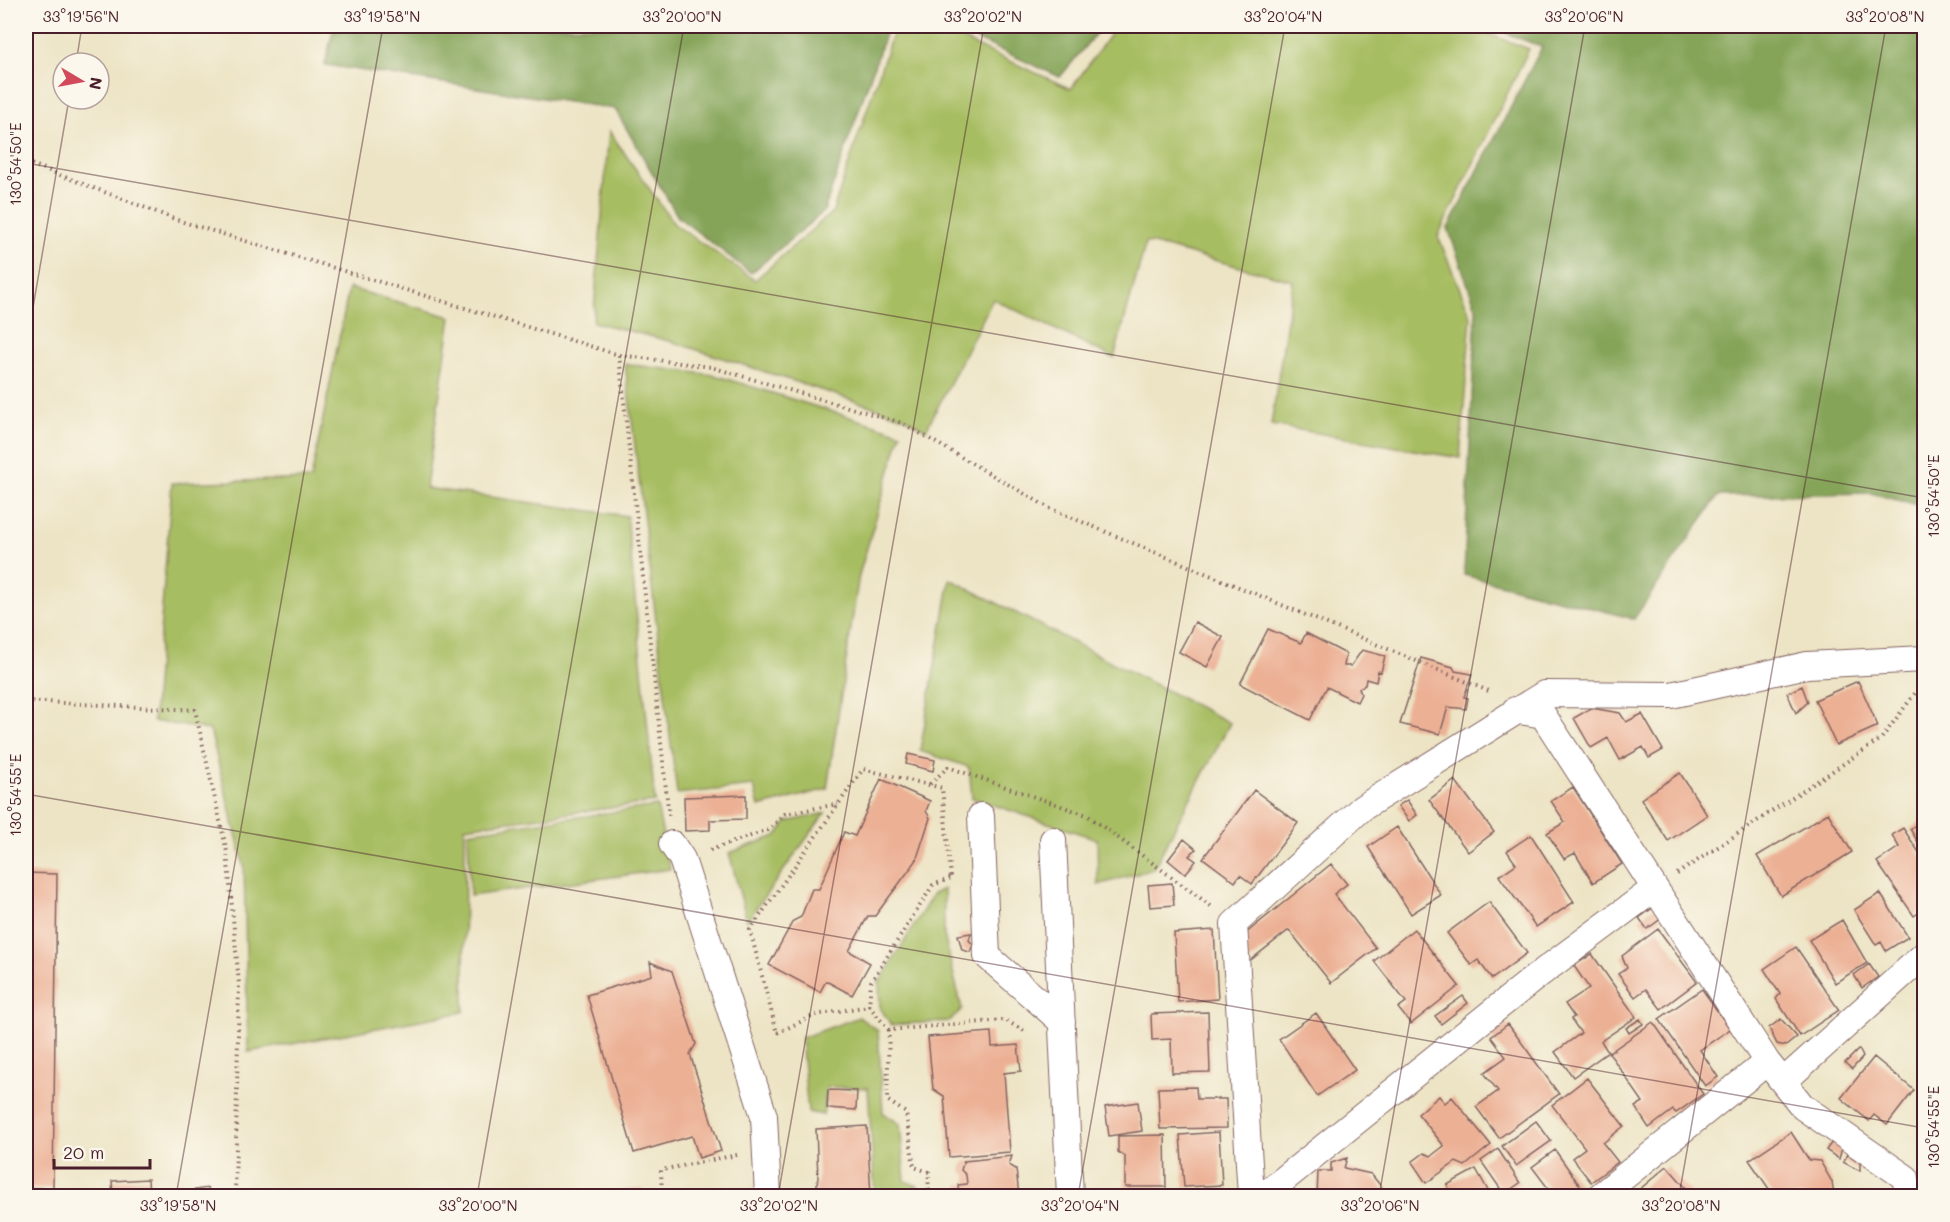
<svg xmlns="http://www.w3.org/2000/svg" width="1950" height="1222" viewBox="0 0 1950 1222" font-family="Mali,sans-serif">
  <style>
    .green { fill: #a7bd62; stroke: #786e46; stroke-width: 1.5 }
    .forest { fill: #85a458; stroke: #686242; stroke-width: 1.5 }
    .building { fill: #ecb195 }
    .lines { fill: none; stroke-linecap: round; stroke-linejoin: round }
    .street-casing { stroke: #836461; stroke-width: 28 }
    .path { stroke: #836461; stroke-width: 4; stroke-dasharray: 1.5 4.5; stroke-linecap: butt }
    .street { stroke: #fff; stroke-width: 26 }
    .ticks { fill: none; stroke: #4a1f2b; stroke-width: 1.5; stroke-opacity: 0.45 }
    .neatline { fill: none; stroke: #4a1f2b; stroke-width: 2 }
    .ticks-label { font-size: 15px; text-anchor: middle; fill: #4a1f2b }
  </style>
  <rect width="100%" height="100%" fill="#fbf7ec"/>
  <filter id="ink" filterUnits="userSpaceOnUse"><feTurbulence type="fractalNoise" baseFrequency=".0167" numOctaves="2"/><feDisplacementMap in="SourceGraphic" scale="12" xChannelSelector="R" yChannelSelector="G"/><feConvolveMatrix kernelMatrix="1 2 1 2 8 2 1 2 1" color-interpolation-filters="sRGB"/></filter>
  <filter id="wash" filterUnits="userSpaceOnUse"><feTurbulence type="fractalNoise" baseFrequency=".008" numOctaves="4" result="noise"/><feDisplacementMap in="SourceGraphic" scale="24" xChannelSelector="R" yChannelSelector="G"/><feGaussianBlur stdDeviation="1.35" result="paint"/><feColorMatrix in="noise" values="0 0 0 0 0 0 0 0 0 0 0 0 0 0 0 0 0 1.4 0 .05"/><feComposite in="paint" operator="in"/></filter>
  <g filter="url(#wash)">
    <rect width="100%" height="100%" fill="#ede4c5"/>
    <path class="green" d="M 895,26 L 933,26 L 1071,89 L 1116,26 L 1468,26 L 1529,49 L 1438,236 L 1471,316 L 1460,458 L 1271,425 L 1293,281 L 1146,242 L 1114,358 L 993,299 L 926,430 L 904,417 L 673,342 L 593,322 L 609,131 L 674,224 L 755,280 L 833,211 Z
      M 349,288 L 451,317 L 426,488 L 627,516 L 655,802 L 465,827 L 464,1012 L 248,1052 L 244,866 L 210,730 L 153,721 L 172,483 L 311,479 Z
      M 625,364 L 714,375 L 901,433 L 859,575 L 827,789 L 759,807 L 754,786 L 677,794 Z
      M 950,579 L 1230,723 L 1153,869 L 1098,885 L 1097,839 L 972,798 L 969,767 L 920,751 Z
      M 657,806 L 670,869 L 470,896 L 468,832 Z
      M 825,813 L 747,921 L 729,853 L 776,836 L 787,822 Z
      M 944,889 L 944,935 L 962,1009 L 950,1021 L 891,1025 L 880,1008 L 879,983 L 933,894 Z
      M 859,1017 L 878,1031 L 883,1113 L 900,1124 L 905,1181 L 918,1186 L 918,1196 L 875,1196 L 868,1088 L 827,1087 L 823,1115 L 808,1112 L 801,1038 Z"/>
    <path class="forest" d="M 334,26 L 888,26 L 824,211 L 751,273 L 678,217 L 615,109 L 325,65 Z
      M 947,26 L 1102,26 L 1060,77 Z
      M 1487,26 L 1924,26 L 1924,507 L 1871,493 L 1718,496 L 1634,619 L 1464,575 L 1476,308 L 1448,228 L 1542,47 Z"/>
    <g id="blocks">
      <path class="building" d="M 1195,622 L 1223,637 L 1207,667 L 1179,652 Z
        M 1268,629 L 1301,643 L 1306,633 L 1346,654 L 1344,666 L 1351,666 L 1362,650 L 1385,656 L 1381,672 L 1378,671 L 1376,682 L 1366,679 L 1365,685 L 1359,688 L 1361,694 L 1357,702 L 1327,687 L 1310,720 L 1240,684 Z
        M 1421,658 L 1453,667 L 1455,671 L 1472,674 L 1464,697 L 1468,698 L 1466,709 L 1448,707 L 1440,734 L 1400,724 Z
        M 1858,681 L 1878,726 L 1836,745 L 1815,700 Z
        M 1802,686 L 1808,702 L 1796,713 L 1787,693 Z
        M 1591,708 L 1620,713 L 1626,722 L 1642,714 L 1663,750 L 1649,758 L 1643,747 L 1620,760 L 1608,738 L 1591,748 L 1574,718 Z
        M 908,754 L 935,760 L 933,771 L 906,764 Z
        M 1680,773 L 1707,815 L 1668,841 L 1641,799 Z
        M 881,779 L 930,801 L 926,811 L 930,818 L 916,861 L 875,916 L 868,916 L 849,951 L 870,963 L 852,995 L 826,981 L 820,992 L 769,965 L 793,921 L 801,917 L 812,889 L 819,889 L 844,832 L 855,836 Z
        M 1455,780 L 1494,832 L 1468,852 L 1429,800 Z
        M 1573,787 L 1622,864 L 1593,883 L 1575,853 L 1564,859 L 1547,833 L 1565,822 L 1551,801 Z
        M 1254,790 L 1298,823 L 1252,884 L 1240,875 L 1235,882 L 1203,858 Z
        M 746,795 L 746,819 L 710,820 L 710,830 L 685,831 L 684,797 Z
        M 1407,800 L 1417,815 L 1409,821 L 1398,806 Z
        M 1828,813 L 1852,852 L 1781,896 L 1757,856 Z
        M 1924,819 L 1924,852 L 1910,829 Z
        M 1397,827 L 1441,895 L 1411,914 L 1368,847 Z
        M 1903,828 L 1924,860 L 1924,909 L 1914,916 L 1877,862 L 1899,847 L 1892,835 Z
        M 1531,835 L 1574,902 L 1536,927 L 1499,876 L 1516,864 L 1507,851 Z
        M 1184,839 L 1196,849 L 1189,856 L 1196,861 L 1185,874 L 1168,860 Z
        M 1331,864 L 1347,884 L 1334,894 L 1376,948 L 1331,983 L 1289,930 L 1248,962 L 1245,934 Z
        M 26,873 L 57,874 L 53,1188 L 26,1188 Z
        M 1172,883 L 1174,905 L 1150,907 L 1148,885 Z
        M 1880,893 L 1908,937 L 1886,951 L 1881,942 L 1876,945 L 1854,910 Z
        M 1489,902 L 1527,953 L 1492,979 L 1478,960 L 1471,965 L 1447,933 Z
        M 1654,907 L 1662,918 L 1647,929 L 1639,918 Z
        M 1842,920 L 1867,963 L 1835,983 L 1809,940 Z
        M 1414,929 L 1459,986 L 1411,1024 L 1398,1008 L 1406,1002 L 1374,961 Z
        M 1658,929 L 1697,982 L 1661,1009 L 1646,989 L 1635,997 L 1618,974 L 1627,968 L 1622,956 Z
        M 1214,930 L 1218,999 L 1178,1002 L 1174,933 Z
        M 971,933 L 969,940 L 973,945 L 970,952 L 962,950 L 958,935 Z
        M 1796,947 L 1839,1010 L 1800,1036 L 1776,999 L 1780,994 L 1764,969 Z
        M 1592,954 L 1636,1017 L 1601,1041 L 1608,1052 L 1573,1077 L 1555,1052 L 1581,1033 L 1571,1019 L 1574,1017 L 1565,1004 L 1589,988 L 1574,966 Z
        M 650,962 L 672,971 L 696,1044 L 690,1054 L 721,1151 L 699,1158 L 692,1136 L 634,1153 L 587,995 L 652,975 Z
        M 1869,964 L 1878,977 L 1862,988 L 1854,975 Z
        M 1702,989 L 1730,1029 L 1700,1050 L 1718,1077 L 1705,1086 L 1659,1019 Z
        M 1463,996 L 1468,1003 L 1441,1024 L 1435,1016 Z
        M 1208,1012 L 1210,1072 L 1172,1073 L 1171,1039 L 1152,1040 L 1151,1014 Z
        M 1316,1013 L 1355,1070 L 1317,1096 L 1279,1039 Z
        M 1640,1019 L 1643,1024 L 1629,1033 L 1626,1028 Z
        M 1781,1019 L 1797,1037 L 1786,1046 L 1777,1044 L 1769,1028 Z
        M 1653,1022 L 1703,1094 L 1676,1113 L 1673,1110 L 1649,1128 L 1635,1107 L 1643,1102 L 1609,1053 Z
        M 1508,1024 L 1559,1094 L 1499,1138 L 1476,1107 L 1498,1091 L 1484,1073 L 1506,1057 L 1491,1037 Z
        M 991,1032 L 992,1047 L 1018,1045 L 1021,1071 L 1004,1073 L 1010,1152 L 949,1157 L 944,1096 L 933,1089 L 928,1037 Z
        M 1859,1049 L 1863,1057 L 1852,1069 L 1845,1063 Z
        M 1874,1057 L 1914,1090 L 1887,1125 L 1874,1115 L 1869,1121 L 1841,1098 Z
        M 1587,1078 L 1624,1126 L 1603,1143 L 1618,1162 L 1591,1182 L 1572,1158 L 1585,1148 L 1552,1105 Z
        M 1196,1087 L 1197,1099 L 1226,1099 L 1227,1128 L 1160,1129 L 1158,1088 Z
        M 828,1090 L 857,1091 L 856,1110 L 827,1108 Z
        M 1439,1096 L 1445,1103 L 1452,1097 L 1491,1145 L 1465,1166 L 1456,1162 L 1426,1183 L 1412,1162 L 1424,1153 L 1431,1156 L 1444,1146 L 1418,1114 Z
        M 1138,1102 L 1142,1131 L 1109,1136 L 1105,1107 Z
        M 1536,1121 L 1551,1141 L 1516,1166 L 1502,1146 Z
        M 867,1126 L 871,1196 L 815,1196 L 818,1178 L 816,1129 Z
        M 1219,1132 L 1222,1185 L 1184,1187 L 1180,1135 Z
        M 1791,1132 L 1809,1160 L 1820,1161 L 1832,1182 L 1834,1196 L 1774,1196 L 1749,1160 Z
        M 1165,1135 L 1166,1187 L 1125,1187 L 1125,1156 L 1118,1152 L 1118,1136 Z
        M 1832,1142 L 1842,1148 L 1839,1159 L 1826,1150 Z
        M 1498,1149 L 1520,1183 L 1504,1194 L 1481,1161 Z
        M 1555,1150 L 1583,1190 L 1574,1196 L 1554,1196 L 1532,1167 Z
        M 1848,1154 L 1860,1163 L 1860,1171 L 1843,1162 Z
        M 1012,1156 L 1009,1165 L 1016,1169 L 1019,1196 L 959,1196 L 958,1185 L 967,1184 L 966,1175 L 961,1170 L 964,1161 Z
        M 1347,1158 L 1344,1168 L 1371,1174 L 1389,1196 L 1317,1196 L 1318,1171 L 1331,1171 L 1331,1163 Z
        M 1667,1166 L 1693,1196 L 1632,1196 Z
        M 1476,1169 L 1491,1196 L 1454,1196 L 1447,1185 Z
        M 148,1179 L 149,1196 L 113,1196 L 112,1181 Z
        M 208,1188 L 209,1196 L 169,1196 L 168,1194 Z
        M 642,1188 L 643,1196 L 593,1196 L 593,1195 Z
        M 1222,1189 L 1223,1196 L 1182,1196 L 1182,1192 Z"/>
    </g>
  </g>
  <g filter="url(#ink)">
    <use href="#blocks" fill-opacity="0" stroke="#836461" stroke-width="1.5"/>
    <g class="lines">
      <defs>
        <path id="street" d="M 1515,710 L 1543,715 L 1767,1062 L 1803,1107 L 1906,1178 L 1907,1196
          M 981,816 L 987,956 L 1062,1022
          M 1053,840 L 1070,1196
          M 672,844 L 682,859 L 764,1116 L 768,1196
          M 1784,1081 L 1924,955
          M 1251,1196 L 1234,924 L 1362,808 L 1544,694 L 1671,695 L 1807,665 L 1924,659
          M 1263,1196 L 1537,976 L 1654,889
          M 1600,1196 L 1767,1062"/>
      </defs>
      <use href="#street" class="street-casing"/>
      <path class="path" d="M 26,162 L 180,221 L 619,355 L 711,367 L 902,423 L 1051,509 L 1491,692
        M 619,355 L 669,817
        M 26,701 L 195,710 L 227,852 L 239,984 L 235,1196
        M 930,784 L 948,767 L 1087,815 L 1211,906
        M 710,850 L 768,830 L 785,814 L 838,804
        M 1677,874 L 1881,739 L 1919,688
        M 869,1006 L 871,982 L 933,885 L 951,878
        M 889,1030 L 869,1006 L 815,1015 L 777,1033 L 750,930 L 863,769 L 942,788 L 951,878 L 954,878
        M 662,1196 L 661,1170 L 737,1155
        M 928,1196 L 929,1172 L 914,1167 L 906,1113 L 887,1100 L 889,1030 L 1005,1020 L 1026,1032"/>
      <use href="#street" class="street"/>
    </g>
  </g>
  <path class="ticks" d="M 76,63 L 82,26M 26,163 L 1924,498M 26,348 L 69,99M 26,794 L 1924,1128M 176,1196 L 383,26M 477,1196 L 684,26M 778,1196 L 984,26M 1078,1196 L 1285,26M 1379,1196 L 1585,26M 1679,1196 L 1886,26"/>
  <rect width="1950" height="1222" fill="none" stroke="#fbf7ec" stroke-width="66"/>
  <g transform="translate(81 81) rotate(100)"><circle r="28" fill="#fbf7ec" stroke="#b4a19f" stroke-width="1.5"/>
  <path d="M0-4.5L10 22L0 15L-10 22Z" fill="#d1495b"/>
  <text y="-9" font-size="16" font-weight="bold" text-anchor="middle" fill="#4a1f2b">N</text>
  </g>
  <path d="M54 1159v9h96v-9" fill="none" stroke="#4a1f2b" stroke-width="3"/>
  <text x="63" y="1159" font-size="18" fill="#4a1f2b" stroke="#fbf7ec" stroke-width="4.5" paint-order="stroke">20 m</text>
  <rect x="33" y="33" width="1884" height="1156" class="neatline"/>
  <g class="ticks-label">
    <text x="81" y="22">33°19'56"N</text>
    <text x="382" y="22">33°19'58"N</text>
    <text x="682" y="22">33°20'00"N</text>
    <text x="983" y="22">33°20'02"N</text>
    <text x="1283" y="22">33°20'04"N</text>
    <text x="1584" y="22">33°20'06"N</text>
    <text x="1885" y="22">33°20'08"N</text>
    <text transform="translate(16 164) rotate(-90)" y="5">130°54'50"E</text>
    <text transform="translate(1934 496) rotate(-90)" y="5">130°54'50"E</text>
    <text transform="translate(16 795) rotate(-90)" y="5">130°54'55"E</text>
    <text transform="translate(1934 1127) rotate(-90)" y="5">130°54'55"E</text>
    <text x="178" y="1211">33°19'58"N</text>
    <text x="478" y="1211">33°20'00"N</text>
    <text x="779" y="1211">33°20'02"N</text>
    <text x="1080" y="1211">33°20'04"N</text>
    <text x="1380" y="1211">33°20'06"N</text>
    <text x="1681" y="1211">33°20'08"N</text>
  </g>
</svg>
